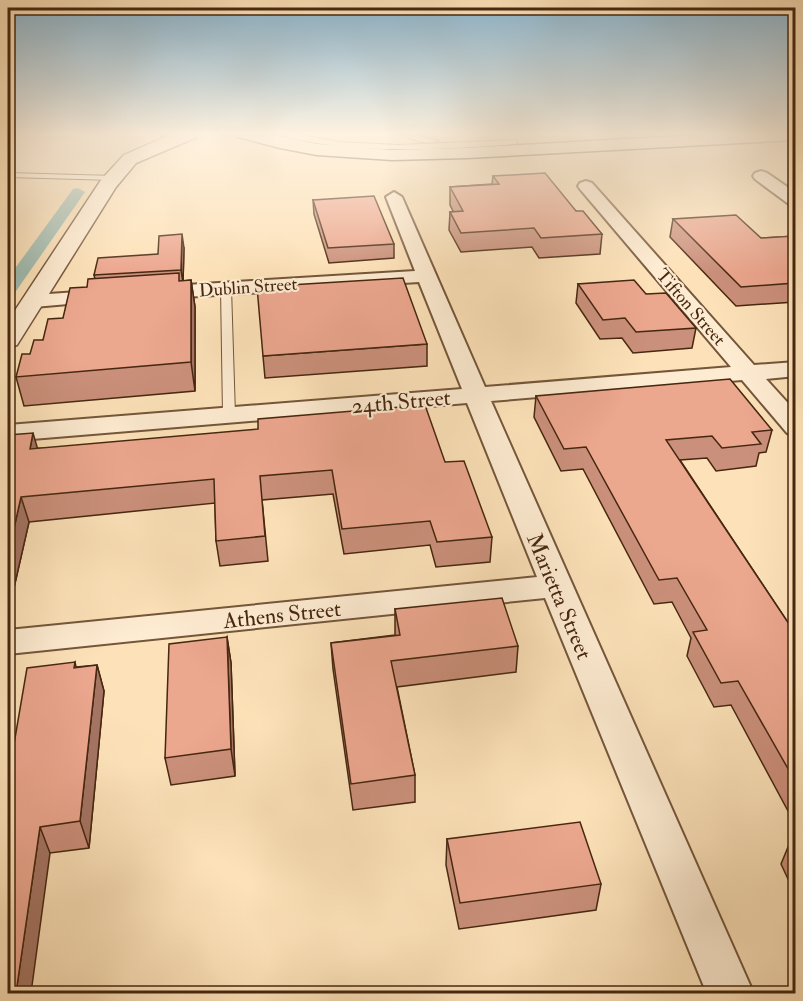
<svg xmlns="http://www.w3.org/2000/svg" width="803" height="1001" viewBox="0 0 803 1001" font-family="'IM FELL Double Pica',serif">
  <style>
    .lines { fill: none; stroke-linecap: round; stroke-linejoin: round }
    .canal { fill: #9fbdb3; fill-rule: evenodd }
    .service-casing { stroke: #74563a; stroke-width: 2 }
    .minor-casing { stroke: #74563a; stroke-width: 4 }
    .tertiary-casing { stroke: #74563a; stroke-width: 3 }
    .secondary-casing { stroke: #462710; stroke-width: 3 }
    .service { fill: #feecd2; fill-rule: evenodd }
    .minor { fill: #feecd2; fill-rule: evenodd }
    .tertiary { fill: #feecd2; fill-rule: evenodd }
    .secondary { fill: #feecd2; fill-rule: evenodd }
    .wall { fill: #cb907b; stroke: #462710; stroke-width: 1.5 }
    .shaded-wall { fill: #a57564; stroke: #462710; stroke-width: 1.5 }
    .building { fill: #eca78f; stroke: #462710; stroke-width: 1.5 }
    .labels { text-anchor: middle; stroke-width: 4.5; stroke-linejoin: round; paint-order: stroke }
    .far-street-label { font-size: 18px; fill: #462710; stroke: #feecd2 }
    .street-label { font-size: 22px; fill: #462710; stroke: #feecd2 }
  </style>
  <rect width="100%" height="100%" fill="#fde2b9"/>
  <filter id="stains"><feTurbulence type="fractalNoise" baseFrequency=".00333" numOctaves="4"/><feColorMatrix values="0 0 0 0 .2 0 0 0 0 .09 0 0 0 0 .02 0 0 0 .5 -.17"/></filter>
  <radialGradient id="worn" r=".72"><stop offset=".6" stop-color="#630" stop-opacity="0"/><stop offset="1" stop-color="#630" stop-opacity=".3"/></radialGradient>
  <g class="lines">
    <path class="canal" d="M 78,188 L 85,192 L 14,294 L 8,295 L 8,278 L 73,189 Z"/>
    <defs>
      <path id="service" d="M 278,133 L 291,133 L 339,142 L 398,145 L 515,140 L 518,142 L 515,144 C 451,149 386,153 322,144 C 308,141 290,140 278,133 Z
        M 399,133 L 408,133 L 438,141 C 428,146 409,139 399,133 Z
        M 8,173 L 114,176 L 118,178 L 114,180 L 8,177 Z
        M 226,285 L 231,288 L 235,415 L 229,419 L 223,415 L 221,288 Z"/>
      <path id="minor" d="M 761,171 L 767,173 L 796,193 L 796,206 L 790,205 L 755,179 L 753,176 L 755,173 Z
        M 586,181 L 592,183 L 754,365 L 796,362 L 796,376 L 766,379 L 796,412 L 796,436 L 787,433 L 742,380 L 491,401 L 754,994 L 707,994 L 545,598 L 8,654 L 8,630 L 537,577 L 467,403 L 8,441 L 8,425 L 462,389 L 419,282 L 153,299 L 146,297 L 143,293 L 146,289 L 153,287 L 415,271 L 386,197 L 394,192 L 402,197 L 485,387 L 731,367 L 580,189 L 578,186 L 580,183 Z
        M 107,290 L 114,292 L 117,296 L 114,300 L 34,307 L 27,305 L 24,301 L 27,297 L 34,295 Z"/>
      <path id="tertiary" d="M 174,133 L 199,133 L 197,137 L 136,163 L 116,187 L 17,345 L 8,348 L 8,321 L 101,180 L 124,155 Z"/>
      <path id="secondary" d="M 236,133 L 263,133 L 317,144 L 392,150 L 467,148 L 732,133 L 796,133 L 796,140 L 467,158 L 392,160 L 317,155 L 280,148 L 238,137 Z"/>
    </defs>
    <use href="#service" class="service-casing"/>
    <use href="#minor" class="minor-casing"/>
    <use href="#tertiary" class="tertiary-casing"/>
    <use href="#secondary" class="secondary-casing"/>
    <use href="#service" class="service"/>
    <use href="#minor" class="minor"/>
    <use href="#tertiary" class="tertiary"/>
    <use href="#secondary" class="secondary"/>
  </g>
  <path class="wall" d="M 795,157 L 795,176 L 792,173 Z
    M 493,176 L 576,211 L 602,234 L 600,254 L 539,258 L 532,247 L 461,252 L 449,230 L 450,212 L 453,211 L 450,205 L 450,187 L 492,184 Z
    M 313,200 L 394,244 L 394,258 L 329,263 L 314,214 Z
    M 673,219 L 761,238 L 795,236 L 795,302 L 736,306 L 670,237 Z
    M 184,248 L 183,281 L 191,280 L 195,307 L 195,391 L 24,406 L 16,377 L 30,354 L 63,318 L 87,287 L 95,279 L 94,275 L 158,254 Z
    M 578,284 L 646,294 L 696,328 L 692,348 L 633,353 L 622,338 L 600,339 L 576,303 Z
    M 427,344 L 427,366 L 265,378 L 263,356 Z
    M 536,396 L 772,430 L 766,452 L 759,453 L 756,466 L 716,471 L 707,458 L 680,460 L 795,633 L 795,824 L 731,705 L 714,707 L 687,656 L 691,638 L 672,602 L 654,604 L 583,469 L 561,471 L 534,417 Z
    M 8,435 L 37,448 L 445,462 L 492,537 L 490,562 L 436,567 L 430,545 L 344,554 L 333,494 L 262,500 L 268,561 L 220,566 L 216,541 L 215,503 L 29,522 L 8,614 Z
    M 395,609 L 518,646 L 516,672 L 397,687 L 415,775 L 415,802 L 353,810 L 333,669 L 331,643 L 395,635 Z
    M 227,637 L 231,663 L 235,776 L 171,785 L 165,758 Z
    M 75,662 L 76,667 L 97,665 L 104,691 L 89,848 L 50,853 L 8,779 Z
    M 447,839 L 601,884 L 596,910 L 459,929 L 446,865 Z
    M 795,839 L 795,894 L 781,864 L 791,840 Z"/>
  <path class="shaded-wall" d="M 182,234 L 184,248 L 183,283 L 181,270 Z
    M 191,280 L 195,307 L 195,391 L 191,362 Z
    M 33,433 L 40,457 L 30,449 Z
    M 21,497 L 29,522 L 8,614 L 8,555 Z
    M 227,637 L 231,663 L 235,776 L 231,749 Z
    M 97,665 L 104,691 L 89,848 L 80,821 Z
    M 40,827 L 50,853 L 31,993 L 16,993 Z"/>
  <path class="building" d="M 545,173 L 576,211 L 583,211 L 602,234 L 541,238 L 534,228 L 461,233 L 450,212 L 463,211 L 450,187 L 499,184 L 493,176 Z
    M 374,196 L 394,244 L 328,248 L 313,200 Z
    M 736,215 L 761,238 L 795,236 L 795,283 L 741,287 L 673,219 Z
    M 182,234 L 181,270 L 94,275 L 98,258 L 158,254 L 159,236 Z
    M 179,273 L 179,281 L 191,280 L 191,362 L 16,377 L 22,354 L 30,354 L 34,340 L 43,340 L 48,319 L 63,318 L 70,288 L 87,287 L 88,279 Z
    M 403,278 L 427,344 L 263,356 L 257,287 Z
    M 634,280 L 646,294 L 666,293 L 696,328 L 636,332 L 625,318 L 603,320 L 578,284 Z
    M 730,379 L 772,430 L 752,432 L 761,444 L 722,448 L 712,436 L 666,440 L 795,633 L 795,781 L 738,681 L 721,683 L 693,632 L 707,630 L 677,578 L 659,580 L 586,447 L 564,449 L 536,396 Z
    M 425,405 L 445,462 L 464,461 L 492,537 L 437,542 L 430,521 L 342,529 L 332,470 L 260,476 L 265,536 L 216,541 L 214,479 L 21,497 L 8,555 L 8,435 L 33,433 L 30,449 L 258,429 L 258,419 Z
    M 502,598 L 518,646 L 391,661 L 415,775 L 351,784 L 331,643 L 400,635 L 395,609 Z
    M 227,637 L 231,749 L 165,758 L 169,644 Z
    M 75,662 L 74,668 L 97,665 L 80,821 L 40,827 L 16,993 L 8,993 L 8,779 L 27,668 Z
    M 580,822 L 601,884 L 460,903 L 447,839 Z
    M 795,839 L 795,849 L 791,840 Z"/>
  <linearGradient id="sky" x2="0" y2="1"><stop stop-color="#8bb8d3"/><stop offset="0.49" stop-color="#fef2e0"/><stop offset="1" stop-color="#fef2e0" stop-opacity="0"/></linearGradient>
  <rect width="803" height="273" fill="url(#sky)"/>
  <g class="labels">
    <g class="far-street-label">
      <text transform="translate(248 287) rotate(-4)" y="6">Dublin Street</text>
      <text transform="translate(691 307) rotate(49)" y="6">Tifton Street</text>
    </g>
    <g class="street-label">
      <text transform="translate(401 401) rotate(-5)" y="8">24th Street</text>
      <text transform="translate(560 596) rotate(67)" y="8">Marietta Street</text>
      <text transform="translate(282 614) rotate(-6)" y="8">Athens Street</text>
    </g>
  </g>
  <rect width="803" height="1001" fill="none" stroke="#fde2b9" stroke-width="30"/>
  <rect x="9" y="9" width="785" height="983" fill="none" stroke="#462710" stroke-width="3"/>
  <rect x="15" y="15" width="773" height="971" fill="none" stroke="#462710" stroke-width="1.5"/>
  <rect width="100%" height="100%" filter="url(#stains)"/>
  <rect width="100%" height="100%" fill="url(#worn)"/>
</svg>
